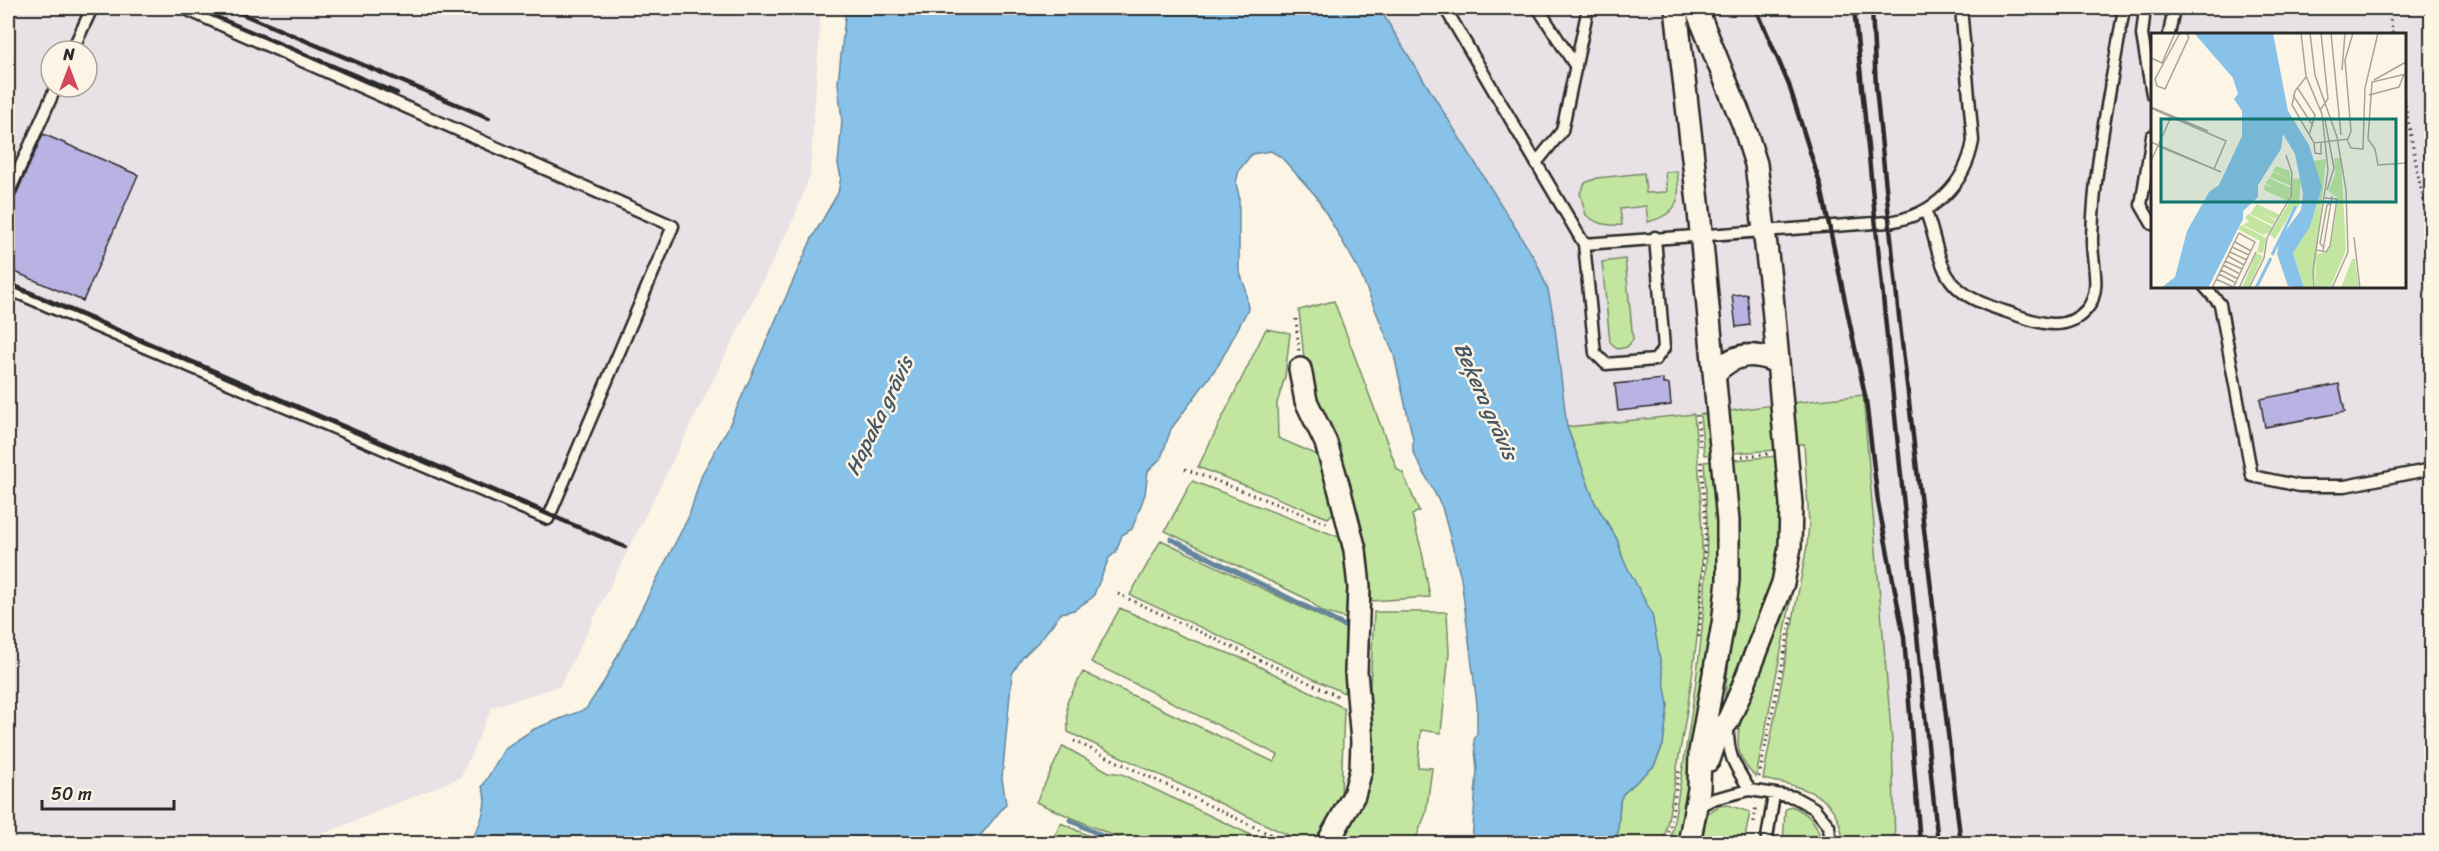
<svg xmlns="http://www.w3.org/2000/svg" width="2439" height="851" viewBox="0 0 2439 851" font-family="Sriracha,sans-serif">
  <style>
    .built { fill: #e8e1e5; fill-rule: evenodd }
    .green { fill: #c2e6a0; stroke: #768866; stroke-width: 1.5 }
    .water { fill: #89c2e8; stroke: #63869c; stroke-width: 1.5 }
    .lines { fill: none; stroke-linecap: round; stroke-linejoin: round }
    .stream { stroke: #63869c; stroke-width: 5 }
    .building { fill: #b9b3e4; stroke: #2b2b2b; stroke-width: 1.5 }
    .lane-casing { stroke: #2b2b2b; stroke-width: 15 }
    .street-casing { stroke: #2b2b2b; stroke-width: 26 }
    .path { stroke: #2b2b2b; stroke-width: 3; stroke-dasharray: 1.5 4.5; stroke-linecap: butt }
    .lane { stroke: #fcf5e5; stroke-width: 10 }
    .street { stroke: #fcf5e5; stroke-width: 21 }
    .rail { stroke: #2b2b2b; stroke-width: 4.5 }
    .labels { text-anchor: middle; stroke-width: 5; stroke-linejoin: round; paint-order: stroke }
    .water-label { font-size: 21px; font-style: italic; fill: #475864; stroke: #fcf5e5 }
    .inset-river { fill: none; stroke: #89c2e8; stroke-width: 3 }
    .inset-road { fill: none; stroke: #a8a49b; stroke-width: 1.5 }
    .view { fill: #0f766e; fill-opacity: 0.15; stroke: #0f766e; stroke-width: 3 }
    .inset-edge { fill: none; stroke: #2b2b2b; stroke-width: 3 }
  </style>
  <rect width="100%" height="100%" fill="#fcf5e5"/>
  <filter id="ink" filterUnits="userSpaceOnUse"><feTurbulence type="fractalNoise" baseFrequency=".0167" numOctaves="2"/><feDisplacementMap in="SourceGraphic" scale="12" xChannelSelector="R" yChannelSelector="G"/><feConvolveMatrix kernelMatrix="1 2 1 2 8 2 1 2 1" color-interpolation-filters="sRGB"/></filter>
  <g filter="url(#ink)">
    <path class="built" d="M 8,8 L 821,8 L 810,175 L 793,220 L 560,686 L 492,707 L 461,777 L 301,843 L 8,843 ZM 51,51 L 87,51 L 87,87 L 51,87 Z
      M 1379,8 L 2431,8 L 2431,843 L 1895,843 L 1892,742 L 1863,395 L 1567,427 L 1554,320 L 1515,226 ZM 2152,34 L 2404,34 L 2404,286 L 2152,286 Z"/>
    <path class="green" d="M 1677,171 C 1681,199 1679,214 1648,222 L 1646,206 L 1620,209 L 1622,225 C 1607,226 1597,224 1586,215 L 1580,193 L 1585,183 L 1597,178 L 1644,173 L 1646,193 L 1667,192 L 1665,172 Z
      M 1625,259 L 1633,340 L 1627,347 L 1618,349 L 1610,342 L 1602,262 Z
      M 1334,301 L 1397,469 L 1403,473 L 1419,511 L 1412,515 L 1422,552 L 1430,597 L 1372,601 L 1356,529 L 1306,378 L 1299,310 Z
      M 1266,329 L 1290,333 L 1285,377 L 1277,403 L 1278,438 L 1318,455 L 1335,511 L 1328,518 L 1198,467 Z
      M 1863,395 L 1892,742 L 1895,843 L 1843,843 C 1840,793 1803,787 1763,779 L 1807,546 L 1809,523 L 1804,444 L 1797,444 L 1793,403 Z
      M 1773,405 L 1777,450 L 1733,453 L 1729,411 Z
      M 1694,414 C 1700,478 1705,541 1700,605 C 1694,685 1677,764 1664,843 L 1617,843 L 1620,801 L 1623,794 L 1654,766 L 1663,745 L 1668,704 L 1617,539 L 1595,503 L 1567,427 Z
      M 1700,414 L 1708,414 L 1713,454 L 1704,455 Z
      M 1778,456 L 1781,518 L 1775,576 L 1724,705 L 1738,574 L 1734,460 Z
      M 1713,461 L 1718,535 L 1715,624 L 1679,843 L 1670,844 C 1692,713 1715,595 1704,462 Z
      M 1192,481 L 1342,538 L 1351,583 L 1351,620 L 1323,612 L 1307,599 L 1165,531 Z
      M 1161,540 L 1351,631 L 1344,693 L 1130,595 Z
      M 1792,595 L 1756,777 C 1737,760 1735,744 1741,719 Z
      M 1120,608 L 1184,637 L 1244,659 L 1344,708 L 1341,796 L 1315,843 L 1305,843 L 1068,732 L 1067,702 L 1083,672 L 1274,762 L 1278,755 L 1091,662 Z
      M 1374,612 L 1447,612 L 1449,653 L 1441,733 L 1421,730 L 1418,767 L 1432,768 L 1426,813 L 1414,843 L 1338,844 L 1368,724 Z
      M 1063,746 L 1109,772 L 1122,774 L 1268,843 L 1130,843 L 1036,802 Z
      M 1728,805 L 1750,812 L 1744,843 L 1699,844 L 1708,813 L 1719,806 Z
      M 1791,806 C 1809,813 1819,824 1821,843 L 1783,843 L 1785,810 Z
      M 1061,823 L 1104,843 L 1051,843 Z"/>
    <path class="water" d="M 846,8 L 1379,8 L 1536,261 L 1548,290 L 1554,320 L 1567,427 L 1595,503 L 1617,539 L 1623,559 L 1652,614 L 1668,704 L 1663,745 L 1654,766 L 1623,794 L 1620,801 L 1617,843 L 1472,843 L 1477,769 L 1474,740 L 1477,733 L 1477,704 L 1461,578 L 1442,507 L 1413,452 L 1413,439 L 1394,355 L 1358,268 L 1316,196 L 1281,157 L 1271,151 L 1252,154 L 1239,170 L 1236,183 L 1239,196 L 1239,270 L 1245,287 L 1248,309 L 1219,364 L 1171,429 L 1161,458 L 1148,471 L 1145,494 L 1132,529 L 1122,535 L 1116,552 L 1109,558 L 1093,597 L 1074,610 L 1061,613 L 1041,639 L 1022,658 L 1012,674 L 1002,778 L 1006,804 L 980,836 L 967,842 L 946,844 L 467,843 C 479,832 490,803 482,787 L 505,748 L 534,729 L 586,709 L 605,680 L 689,516 L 702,474 L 728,428 L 812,238 L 838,193 L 841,177 L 838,164 L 842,121 L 838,83 Z"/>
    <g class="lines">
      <path class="stream" d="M 1171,539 L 1345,626
        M 1070,820 L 1118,844"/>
    </g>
    <path class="building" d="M 43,134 L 138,175 L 83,301 L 8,269 L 8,213 Z
      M 1747,294 L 1750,325 L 1736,327 L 1732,295 Z
      M 1663,379 L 1663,384 L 1669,384 L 1671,405 L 1618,411 L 1615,384 Z
      M 2339,384 L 2345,412 L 2265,427 L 2260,399 Z"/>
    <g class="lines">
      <defs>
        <path id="lane" d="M 1445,8 L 1584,244 L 1889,222 C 1934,215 1965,185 1973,141 L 1961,8
          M 1538,8 L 1576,67
          M 2145,8 L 2142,35 L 2152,94
          M 2169,34 L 2174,8
          M 72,51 L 92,8
          M 2152,136 L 2141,205 L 2152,224
          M 1536,163 L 1562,131 L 1588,8
          M 8,194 L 56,87
          M 1925,210 C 1933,228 1935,248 1943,266 C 1955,298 1987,305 2016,315 C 2041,324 2067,332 2087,309 C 2103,289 2091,261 2092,238 C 2094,162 2112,82 2124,8
          M 1584,244 L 1595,353 L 1606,364 L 1655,360 L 1664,348 L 1655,237
          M 2204,286 L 2220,304 L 2252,476 L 2300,486 L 2345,486 L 2432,469
          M 8,289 L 548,519 L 673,226 L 183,8
          M 1728,724 C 1727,755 1734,765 1750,790
          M 1697,807 L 1713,799 L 1750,790 L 1794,797 L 1814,808 L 1829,826 L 1831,844
          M 1766,844 L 1774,795"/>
        <path id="street" d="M 1676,8 L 1699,211 L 1728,521 L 1728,580 L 1723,624 L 1700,752 L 1699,789 L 1689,844
          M 1696,8 L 1744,126 L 1756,164 L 1772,295 L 1791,504 L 1790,547 L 1783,583 L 1740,694 L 1728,721 L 1718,733 L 1709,760
          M 1300,369 L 1306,401 L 1326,443 L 1339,488 L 1355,550 L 1359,587 L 1356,672 L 1362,741 L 1361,770 L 1354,795 L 1327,844
          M 1715,373 C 1734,353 1754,351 1778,363"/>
      </defs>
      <use href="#lane" class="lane-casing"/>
      <use href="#street" class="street-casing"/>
      <path class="path" d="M 2388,8 L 2393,34
        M 2404,99 L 2432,249
        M 1296,319 L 1299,352
        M 1697,415 L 1700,446
        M 1742,456 L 1768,454
        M 1185,469 L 1329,524
        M 1118,594 L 1340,697
        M 1699,637 L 1706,526 L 1701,461
        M 1074,741 L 1290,844
        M 1759,777 L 1792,616
        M 1754,822 L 1756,804
        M 1667,844 L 1679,771"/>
      <use href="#lane" class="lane"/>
      <use href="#street" class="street"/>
      <path class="rail" d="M 195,8 L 397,93
        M 228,8 L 489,118
        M 1756,8 L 1789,85 L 1821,187 L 1866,400 L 1878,502 L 1904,637 L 1920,844
        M 1854,8 L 1938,844
        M 1872,9 L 1876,87 L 1898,308 L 1961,844
        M 8,284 L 625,547"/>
    </g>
  </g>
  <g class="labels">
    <g class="water-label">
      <text transform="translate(1486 401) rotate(66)" y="7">Beķera grāvis</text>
      <text transform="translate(879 416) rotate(-64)" y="7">Hapaka grāvis</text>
    </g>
  </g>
  <g transform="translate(2151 33)">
    <rect width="255" height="255" fill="#fcf5e5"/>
    <path d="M 183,125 L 190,125 L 195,217 L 180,253 L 164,255 L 165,221 L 176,219 L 180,213 L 187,165 L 177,158 L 184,142 ZM 175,126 L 162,255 L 153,255 L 142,220 L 159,194 L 170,158 L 161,128 ZM 125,133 L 139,138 L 140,153 L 119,144 L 122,139 L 136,145 L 122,138 ZM 118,145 L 140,155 L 137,168 L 113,157 L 114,151 L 122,155 L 115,150 ZM 150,145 L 148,174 L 144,173 L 124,206 L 119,202 L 138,170 L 142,146 ZM 106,171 L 129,182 L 126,187 L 113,181 L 125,188 L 122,192 L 99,181 ZM 97,181 L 122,194 L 119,199 L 112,202 L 92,192 L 98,188 L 94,185 ZM 90,192 L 115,205 L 112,220 L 106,219 L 109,208 L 87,196 ZM 105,220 L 112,223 L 97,255 L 91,255 ZM 201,226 L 204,226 L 208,255 L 190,255 Z" fill="#c2e6a0"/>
    <path d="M 43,0 L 122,0 L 137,78 L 158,112 L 171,154 L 159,194 L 142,220 L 153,255 L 137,253 L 126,221 L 129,205 L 150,177 L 152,161 L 144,121 L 132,101 L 130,116 L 107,152 L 107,164 L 92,178 L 92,186 L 57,255 L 10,255 L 24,244 L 36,198 L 58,159 L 68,152 L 91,103 L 91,78 L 83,66 L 87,61 L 82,45 Z" fill="#89c2e8"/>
    <path class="inset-river" d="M 121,222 L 145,173M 105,255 L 120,225"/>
    <path class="inset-road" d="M 29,0 L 4,46 L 6,53 L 14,56 L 38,4 L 35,0M 150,0 L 155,43 L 171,81 L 177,137 L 162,237 L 163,255M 159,0 L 164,42 L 186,104 L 195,157 L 197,219 L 181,255M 180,0 L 190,102M 0,25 L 11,30 L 24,0M 191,37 L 194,0M 255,41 L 221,49 L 217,106 L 224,116 L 227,132 L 255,130M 155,44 L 144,58 L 141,72 L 163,110 L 197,106 L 200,98 L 194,27 L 202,0M 223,47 L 255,29M 146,54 L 164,82 L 158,102M 142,62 L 162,93M 218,62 L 248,54 L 253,41M 0,74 L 57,98M 0,75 L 20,84 L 0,128M 169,77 L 177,66 L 170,0M 174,87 L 183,135 L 176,157M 196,107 L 200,115 L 212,116 L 214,55 L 227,0M 0,109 L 70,139M 163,110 L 164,120 L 170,121 L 170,109M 7,113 L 63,136 L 75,108 L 20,84M 203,204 L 209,255M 84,209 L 100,218M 81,214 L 98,222M 172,214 L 169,210 L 176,172 L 180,170M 165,217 L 175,219 L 179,213 L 186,166 L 174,165M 172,218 L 181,163M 79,219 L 96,227M 77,223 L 93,232M 74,228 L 91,236M 72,232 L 89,241M 70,237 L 87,246M 68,241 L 85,250M 65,246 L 82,254M 61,255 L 88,200 L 104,209 L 82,255M 88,255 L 105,219M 98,255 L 113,225 L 116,205 L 140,163 L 141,140 L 135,122"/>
    <path class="view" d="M 10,86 L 245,86 L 245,169 L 10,169 Z"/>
    <rect width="255" height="255" class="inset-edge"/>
  </g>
  <rect width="2439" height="851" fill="none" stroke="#fcf5e5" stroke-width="30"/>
  <rect x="15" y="15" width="2409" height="821" fill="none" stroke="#2b2b2b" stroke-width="2" filter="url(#ink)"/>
  <g transform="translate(69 69)"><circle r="28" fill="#fcf5e5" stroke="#a8a49b" stroke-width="1.5"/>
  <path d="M0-4.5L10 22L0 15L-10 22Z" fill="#d1495b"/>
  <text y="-9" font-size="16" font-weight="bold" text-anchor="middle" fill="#2b2b2b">N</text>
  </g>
  <path d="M42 800v9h132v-9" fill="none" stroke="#2b2b2b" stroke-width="3"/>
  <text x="51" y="800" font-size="18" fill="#2b2b2b" stroke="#fcf5e5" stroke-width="4.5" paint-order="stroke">50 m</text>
</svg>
